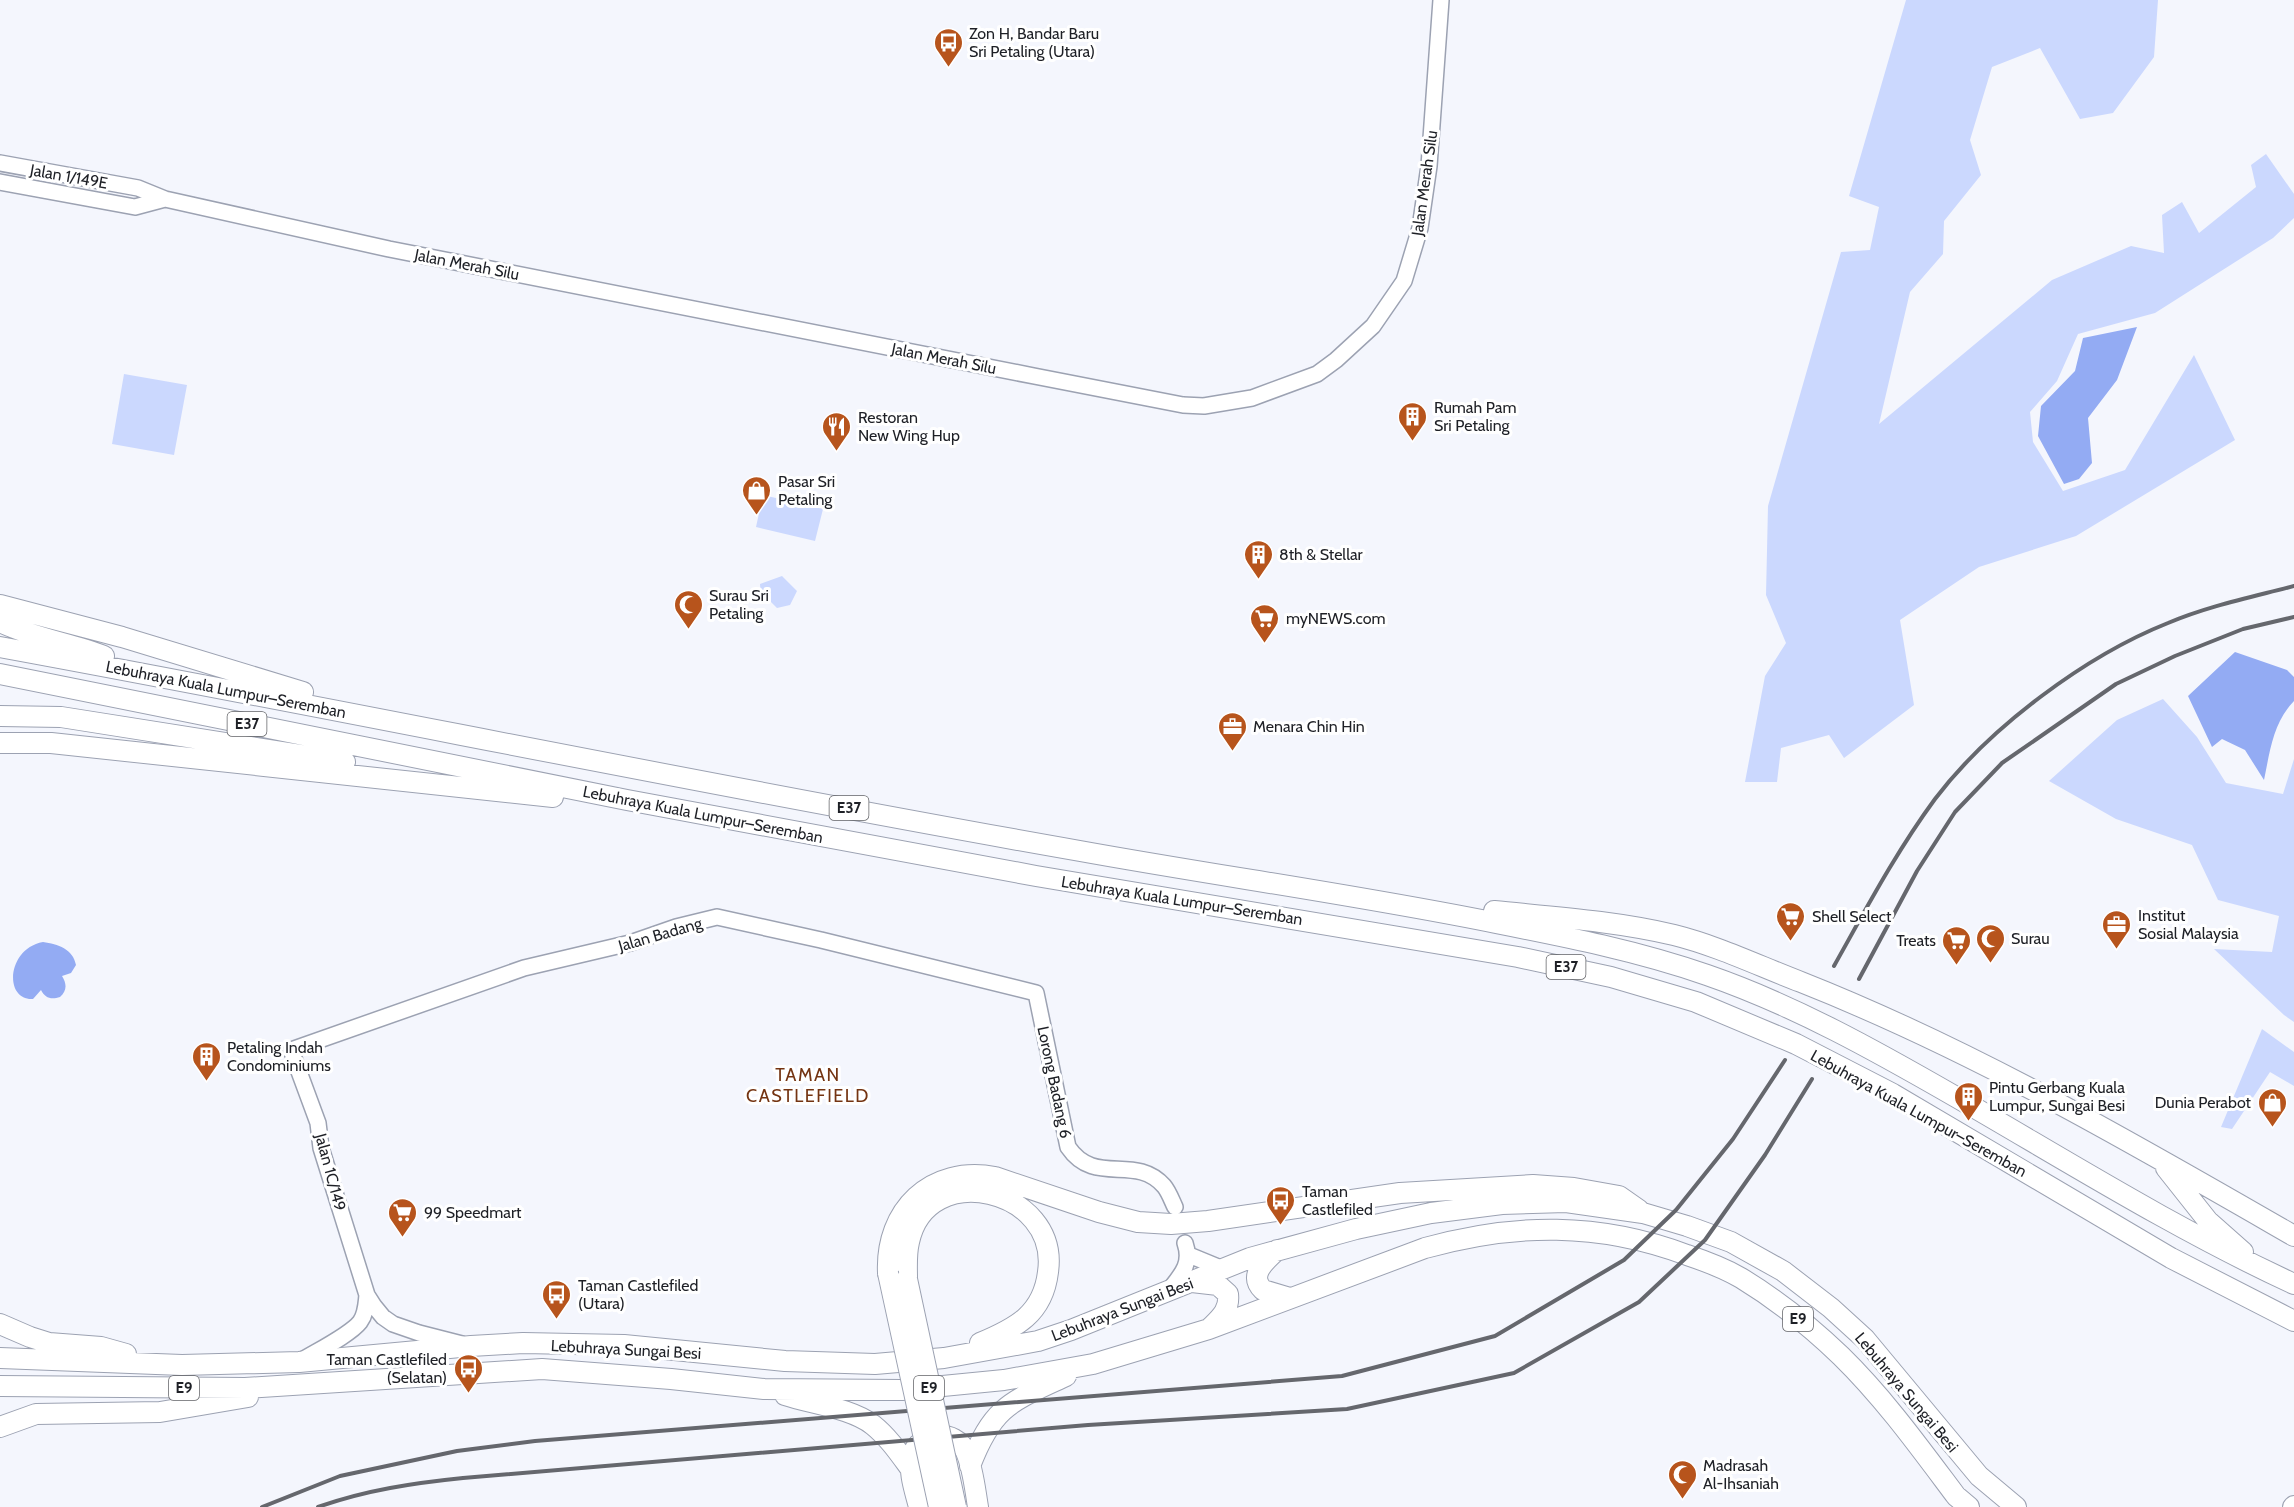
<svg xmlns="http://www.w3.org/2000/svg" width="2294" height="1507" viewBox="0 0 2294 1507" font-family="Cabin,sans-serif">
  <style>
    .green { fill: #cbd8fe }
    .water { fill: #93abf3 }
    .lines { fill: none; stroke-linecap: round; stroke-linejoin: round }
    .secondary-casing { stroke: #9ca2b2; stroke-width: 18 }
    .highway-casing { stroke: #9ca2b2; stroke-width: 22 }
    .secondary { stroke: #fff; stroke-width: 15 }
    .highway { stroke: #fff; stroke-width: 20 }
    .rail { stroke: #65676d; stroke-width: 4 }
    .highway-bridge-casing { stroke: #9ca2b2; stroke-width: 22; stroke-linecap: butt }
    .highway-bridge { stroke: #fff; stroke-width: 20 }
    .labels { text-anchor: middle; stroke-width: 6; stroke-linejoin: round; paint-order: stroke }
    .shield { fill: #fff; stroke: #626367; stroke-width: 1.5 }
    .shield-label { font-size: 15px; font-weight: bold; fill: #1e2026 }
    .poi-label { font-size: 16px; fill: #1e2026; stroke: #fff; text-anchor: start }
    .street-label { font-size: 16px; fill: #1e2026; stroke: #fff }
    .neighbourhood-label { font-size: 18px; letter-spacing: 1.5px; fill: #743412; stroke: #fff }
  </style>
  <rect width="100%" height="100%" fill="#f4f6fd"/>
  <path class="green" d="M 1906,0 L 2158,0 L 2154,57 L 2113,113 L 2080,119 L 2040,48 L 1992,67 L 1970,140 L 1981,175 L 1944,221 L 1943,254 L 1910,292 L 1879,424 L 2052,280 L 2131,246 L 2164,253 L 2162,215 L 2182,202 L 2199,233 L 2256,187 L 2251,165 L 2266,154 L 2294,194 L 2294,218 L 2273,238 L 2155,313 L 2078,334 L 2057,381 L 2030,412 L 2033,442 L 2063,491 L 2125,470 L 2194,355 L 2235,440 L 2076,536 L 1979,567 L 1900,620 L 1914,705 L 1844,758 L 1829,735 L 1781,748 L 1777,782 L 1745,782 L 1765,676 L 1786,643 L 1766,595 L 1768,506 L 1841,252 L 1870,250 L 1879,207 L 1849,196 Z
    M 124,374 L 187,385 L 174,455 L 112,444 Z
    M 763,495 L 823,509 L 815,541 L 756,527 Z
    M 782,576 L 797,591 L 790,605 L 777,608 L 768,599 L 761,598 L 760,584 Z
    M 2163,699 L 2197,737 L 2226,783 L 2283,794 L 2294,759 L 2294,1022 L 2284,1015 L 2214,949 L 2272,952 L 2279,916 L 2218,900 L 2192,845 L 2116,819 L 2049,781 L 2117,720 Z
    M 2262,1029 L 2294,1052 L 2294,1086 L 2270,1072 L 2232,1129 L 2221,1127 Z"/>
  <path class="water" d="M 2137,327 L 2117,380 L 2088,418 L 2092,463 L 2079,479 L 2064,484 L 2038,436 L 2041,406 L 2075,371 L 2083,338 Z
    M 2235,652 L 2287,670 L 2294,677 L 2294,701 C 2273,723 2270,751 2264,780 L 2245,750 L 2222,739 L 2212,747 L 2188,696 Z
    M 43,942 C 58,944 73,949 76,965 L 71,973 L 62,976 C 67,984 67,991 60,997 C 51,1000 45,998 41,990 L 33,999 C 4,1001 6,949 43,942 Z"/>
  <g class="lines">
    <defs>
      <path id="secondary" d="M 0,163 L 138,188 L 165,199 L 389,249 L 1034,376 L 1183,405 L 1204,406 L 1252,398 L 1317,374 L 1336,360 L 1373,326 L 1404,281 L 1420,228 L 1429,166 L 1441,0
        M 0,182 L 135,207 L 165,199
        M 1189,1255 L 1223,1269
        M 1170,1289 C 1182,1274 1192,1263 1185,1243
        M 462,1344 L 419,1333 L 393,1324 L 383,1317 L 374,1306 L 367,1295 L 321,1148 L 318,1123 L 291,1050 L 524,968 L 630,943 L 676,927 L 717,917 L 821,940 L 1036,993 L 1068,1147 C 1095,1187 1135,1153 1164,1186 C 1169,1192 1172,1201 1175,1207
        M 299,1362 C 315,1352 350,1335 360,1322 C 366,1314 366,1304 367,1295"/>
      <path id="highway" d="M 0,605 L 122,637 L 303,692
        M 0,622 C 33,638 70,643 104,656
        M 0,647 C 360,713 719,788 1080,851 C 1218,876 1358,895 1496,923 C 1567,937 1638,951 1707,975 C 1794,1005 1876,1051 1956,1097 C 2067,1161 2177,1230 2294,1284
        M 0,674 L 627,800 L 1036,876 L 1518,957 L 1611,977 L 1696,1002 L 1796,1044 L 1893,1094 L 2171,1258 L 2294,1321
        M 0,716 L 61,717 L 345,762
        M 0,743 L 51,743 L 553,797
        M 1494,911 C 1553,917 1615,921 1674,935 C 1718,946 1759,966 1801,982 C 1973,1050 2134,1144 2294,1236
        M 2166,1168 L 2208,1221 L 2243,1252
        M 1277,1250 C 1265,1261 1248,1275 1263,1290 L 1290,1298
        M 888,1273 C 885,1210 931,1165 995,1177 L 1099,1212 L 1138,1222 L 1171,1224 L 1208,1221 L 1400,1193 L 1533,1185 L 1574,1188 L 1619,1196 L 1639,1210
        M 907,1279 C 907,1266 906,1254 909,1242 C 927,1157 1060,1189 1048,1272 C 1043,1314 1016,1328 980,1343
        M 1192,1282 L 1218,1285 L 1228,1294 C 1230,1310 1220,1318 1210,1328
        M 0,1324 L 30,1337 L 49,1343 L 101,1347 L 126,1354
        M 0,1358 L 182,1365 L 299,1362 L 471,1346 L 523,1343 L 624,1345 L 785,1361 L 875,1364 L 944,1358 L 1038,1341 L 1071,1330 L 1250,1258 L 1356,1229 L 1431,1213 L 1502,1204 L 1566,1202 L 1643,1213 L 1687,1226 L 1731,1242 L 1783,1271 L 1831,1308 L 1865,1339 L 1979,1476 L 2016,1507
        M 0,1386 L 245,1388 L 542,1369 L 671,1379 L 764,1389 L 902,1390 L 1004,1380 L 1093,1364 L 1209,1329 L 1425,1248 C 1515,1223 1599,1222 1687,1255 C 1705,1261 1724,1268 1741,1278 C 1777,1300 1811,1327 1841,1356 C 1884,1398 1920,1448 1956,1496 L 1969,1507
        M 785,1395 C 812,1404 851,1408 873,1425 C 888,1437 899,1453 910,1468
        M 0,1427 L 36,1414 L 160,1412 L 248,1397
        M 970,1466 C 993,1406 1010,1402 1066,1376
        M 919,1507 C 915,1491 908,1472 912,1456 C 919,1431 955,1428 966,1452 C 973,1468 975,1489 978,1507
        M 2293,1507 L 2294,1506"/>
    </defs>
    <use href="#secondary" class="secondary-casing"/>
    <use href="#highway" class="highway-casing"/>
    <use href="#secondary" class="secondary"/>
    <use href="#highway" class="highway"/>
    <path class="rail" d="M 1834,966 C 1866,909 1896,852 1935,799 C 1989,728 2085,656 2168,623 C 2208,606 2252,597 2294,586
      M 1859,979 L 1917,871 L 1955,812 L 2002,763 L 2116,684 L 2175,656 L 2243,629 L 2294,617
      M 262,1507 L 340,1476 L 457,1451 L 535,1441 L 1342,1376 L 1495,1336 L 1624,1260 L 1676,1210 L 1733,1139 L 1785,1060
      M 318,1507 C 366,1490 414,1483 463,1478 L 1088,1425 L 1347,1409 L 1514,1373 L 1639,1302 L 1705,1240 L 1765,1155 L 1812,1079"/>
    <defs>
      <path id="highway-bridge" d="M 888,1273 L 939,1507
        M 907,1279 L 956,1507"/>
    </defs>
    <use href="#highway-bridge" class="highway-bridge-casing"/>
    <use href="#highway-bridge" class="highway-bridge"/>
  </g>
  <defs>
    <symbol id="bus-pin" viewBox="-11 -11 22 30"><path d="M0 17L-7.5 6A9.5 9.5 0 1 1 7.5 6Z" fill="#b7541c" stroke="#fff"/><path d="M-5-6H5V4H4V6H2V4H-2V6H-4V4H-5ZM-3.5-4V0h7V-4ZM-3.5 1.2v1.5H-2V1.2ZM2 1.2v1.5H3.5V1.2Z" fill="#fff"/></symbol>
    <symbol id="building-pin" viewBox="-11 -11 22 30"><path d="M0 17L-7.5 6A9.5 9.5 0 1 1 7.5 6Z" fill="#b7541c" stroke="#fff"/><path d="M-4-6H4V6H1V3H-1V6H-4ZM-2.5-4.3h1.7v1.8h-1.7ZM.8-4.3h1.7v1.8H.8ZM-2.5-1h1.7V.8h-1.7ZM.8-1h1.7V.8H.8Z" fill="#fff"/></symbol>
    <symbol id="restaurant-pin" viewBox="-11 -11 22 30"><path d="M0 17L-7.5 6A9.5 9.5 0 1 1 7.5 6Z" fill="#b7541c" stroke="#fff"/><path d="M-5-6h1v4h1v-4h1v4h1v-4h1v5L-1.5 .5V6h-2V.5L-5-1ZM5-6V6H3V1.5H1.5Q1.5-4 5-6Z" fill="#fff"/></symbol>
    <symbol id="shop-pin" viewBox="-11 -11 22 30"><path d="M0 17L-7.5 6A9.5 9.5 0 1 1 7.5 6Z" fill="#b7541c" stroke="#fff"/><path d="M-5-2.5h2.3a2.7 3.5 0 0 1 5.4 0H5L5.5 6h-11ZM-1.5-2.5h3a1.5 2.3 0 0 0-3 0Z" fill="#fff"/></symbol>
    <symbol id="mosque-pin" viewBox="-11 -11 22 30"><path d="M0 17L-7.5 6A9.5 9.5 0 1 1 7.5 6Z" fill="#b7541c" stroke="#fff"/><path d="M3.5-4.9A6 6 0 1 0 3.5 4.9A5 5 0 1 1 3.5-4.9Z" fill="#fff"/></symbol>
    <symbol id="supermarket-pin" viewBox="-11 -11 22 30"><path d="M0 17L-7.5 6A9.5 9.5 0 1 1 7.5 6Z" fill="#b7541c" stroke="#fff"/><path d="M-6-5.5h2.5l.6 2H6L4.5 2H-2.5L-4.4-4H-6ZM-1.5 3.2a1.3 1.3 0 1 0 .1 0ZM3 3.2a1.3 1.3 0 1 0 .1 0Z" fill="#fff"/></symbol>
    <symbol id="office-pin" viewBox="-11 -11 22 30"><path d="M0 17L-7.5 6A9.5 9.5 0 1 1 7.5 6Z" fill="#b7541c" stroke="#fff"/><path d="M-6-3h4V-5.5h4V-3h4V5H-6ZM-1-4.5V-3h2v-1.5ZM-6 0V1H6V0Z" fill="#fff"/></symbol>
  </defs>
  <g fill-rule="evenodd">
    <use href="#bus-pin" x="932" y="26" width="33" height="45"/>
    <use href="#building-pin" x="1396" y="400" width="33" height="45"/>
    <use href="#restaurant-pin" x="820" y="410" width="33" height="45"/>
    <use href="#shop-pin" x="740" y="474" width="33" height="45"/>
    <use href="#building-pin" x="1242" y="538" width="33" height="45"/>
    <use href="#mosque-pin" x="672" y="588" width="33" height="45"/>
    <use href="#supermarket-pin" x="1248" y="602" width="33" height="45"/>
    <use href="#office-pin" x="1216" y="710" width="33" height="45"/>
    <use href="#supermarket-pin" x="1774" y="900" width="33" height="45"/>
    <use href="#office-pin" x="2100" y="908" width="33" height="45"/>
    <use href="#mosque-pin" x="1974" y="922" width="33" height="45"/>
    <use href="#supermarket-pin" x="1940" y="924" width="33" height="45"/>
    <use href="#building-pin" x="190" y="1040" width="33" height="45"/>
    <use href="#building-pin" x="1952" y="1080" width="33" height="45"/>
    <use href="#shop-pin" x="2256" y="1086" width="33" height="45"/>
    <use href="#bus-pin" x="1264" y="1184" width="33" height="45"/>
    <use href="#supermarket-pin" x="386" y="1196" width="33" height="45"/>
    <use href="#bus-pin" x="540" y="1278" width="33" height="45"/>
    <use href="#bus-pin" x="452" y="1352" width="33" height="45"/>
    <use href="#mosque-pin" x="1666" y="1458" width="33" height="45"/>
  </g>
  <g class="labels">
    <g class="shield">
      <rect x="227.5" y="712" width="39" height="24" rx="4.5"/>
      <rect x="829.5" y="796" width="39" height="24" rx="4.5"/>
      <rect x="1546.5" y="955" width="39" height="24" rx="4.5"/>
      <rect x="1783" y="1307" width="30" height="24" rx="4.5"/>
      <rect x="169" y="1376" width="30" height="24" rx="4.5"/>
      <rect x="914" y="1376" width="30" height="24" rx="4.5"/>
    </g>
    <g class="shield-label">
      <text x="247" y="729">E37</text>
      <text x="849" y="813">E37</text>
      <text x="1566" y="972">E37</text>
      <text x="1798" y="1324">E9</text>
      <text x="184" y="1393">E9</text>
      <text x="929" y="1393">E9</text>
    </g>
    <g class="poi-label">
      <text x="969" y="39">Zon H, Bandar Baru<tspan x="969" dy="18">Sri Petaling (Utara)</tspan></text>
      <text x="1434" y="413">Rumah Pam<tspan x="1434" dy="18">Sri Petaling</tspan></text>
      <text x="858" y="423">Restoran<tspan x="858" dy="18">New Wing Hup</tspan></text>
      <text x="778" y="487">Pasar Sri<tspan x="778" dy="18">Petaling</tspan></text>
      <text x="1279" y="560">8th &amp; Stellar</text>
      <text x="709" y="601">Surau Sri<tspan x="709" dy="18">Petaling</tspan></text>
      <text x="1286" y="624">myNEWS.com</text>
      <text x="1253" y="732">Menara Chin Hin</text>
      <text x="2138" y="921">Institut<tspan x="2138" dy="18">Sosial Malaysia</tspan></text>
      <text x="1812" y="922">Shell Select</text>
      <text x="2011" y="944">Surau</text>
      <text x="1936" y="946" text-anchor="end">Treats</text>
      <text x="227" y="1053">Petaling Indah<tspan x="227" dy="18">Condominiums</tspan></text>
      <text x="1989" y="1093">Pintu Gerbang Kuala<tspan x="1989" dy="18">Lumpur, Sungai Besi</tspan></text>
      <text x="2251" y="1108" text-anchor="end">Dunia Perabot</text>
      <text x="1302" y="1197">Taman<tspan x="1302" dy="18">Castlefiled</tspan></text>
      <text x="424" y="1218">99 Speedmart</text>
      <text x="578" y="1291">Taman Castlefiled<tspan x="578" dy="18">(Utara)</tspan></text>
      <text x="447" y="1365" text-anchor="end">Taman Castlefiled<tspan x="447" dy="18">(Selatan)</tspan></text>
      <text x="1703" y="1471">Madrasah<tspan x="1703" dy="18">Al-Ihsaniah</tspan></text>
    </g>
    <g class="street-label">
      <text transform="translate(69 176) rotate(10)" y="6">Jalan 1/149E</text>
      <text transform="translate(1424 183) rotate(-82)" y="6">Jalan Merah Silu</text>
      <text transform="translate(467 264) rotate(11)" y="6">Jalan Merah Silu</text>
      <text transform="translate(944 358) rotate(11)" y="6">Jalan Merah Silu</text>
      <text transform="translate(226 689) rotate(11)" y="6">Lebuhraya Kuala Lumpur–Seremban</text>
      <text transform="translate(703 814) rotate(11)" y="6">Lebuhraya Kuala Lumpur–Seremban</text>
      <text transform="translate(1182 900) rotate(9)" y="6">Lebuhraya Kuala Lumpur–Seremban</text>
      <text transform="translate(660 934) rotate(-16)" y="6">Jalan Badang</text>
      <text transform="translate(1055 1082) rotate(78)" y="6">Lorong Badang 6</text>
      <text transform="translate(1919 1113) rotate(29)" y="6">Lebuhraya Kuala Lumpur–Seremban</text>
      <text transform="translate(331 1172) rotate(75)" y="6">Jalan 1C/149</text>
      <text transform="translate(1122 1309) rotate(-21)" y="6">Lebuhraya Sungai Besi</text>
      <text transform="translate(626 1349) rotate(3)" y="6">Lebuhraya Sungai Besi</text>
      <text transform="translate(1907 1392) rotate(50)" y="6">Lebuhraya Sungai Besi</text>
    </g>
    <g class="neighbourhood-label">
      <text x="808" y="1081">TAMAN<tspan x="808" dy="21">CASTLEFIELD</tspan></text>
    </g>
  </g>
</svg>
